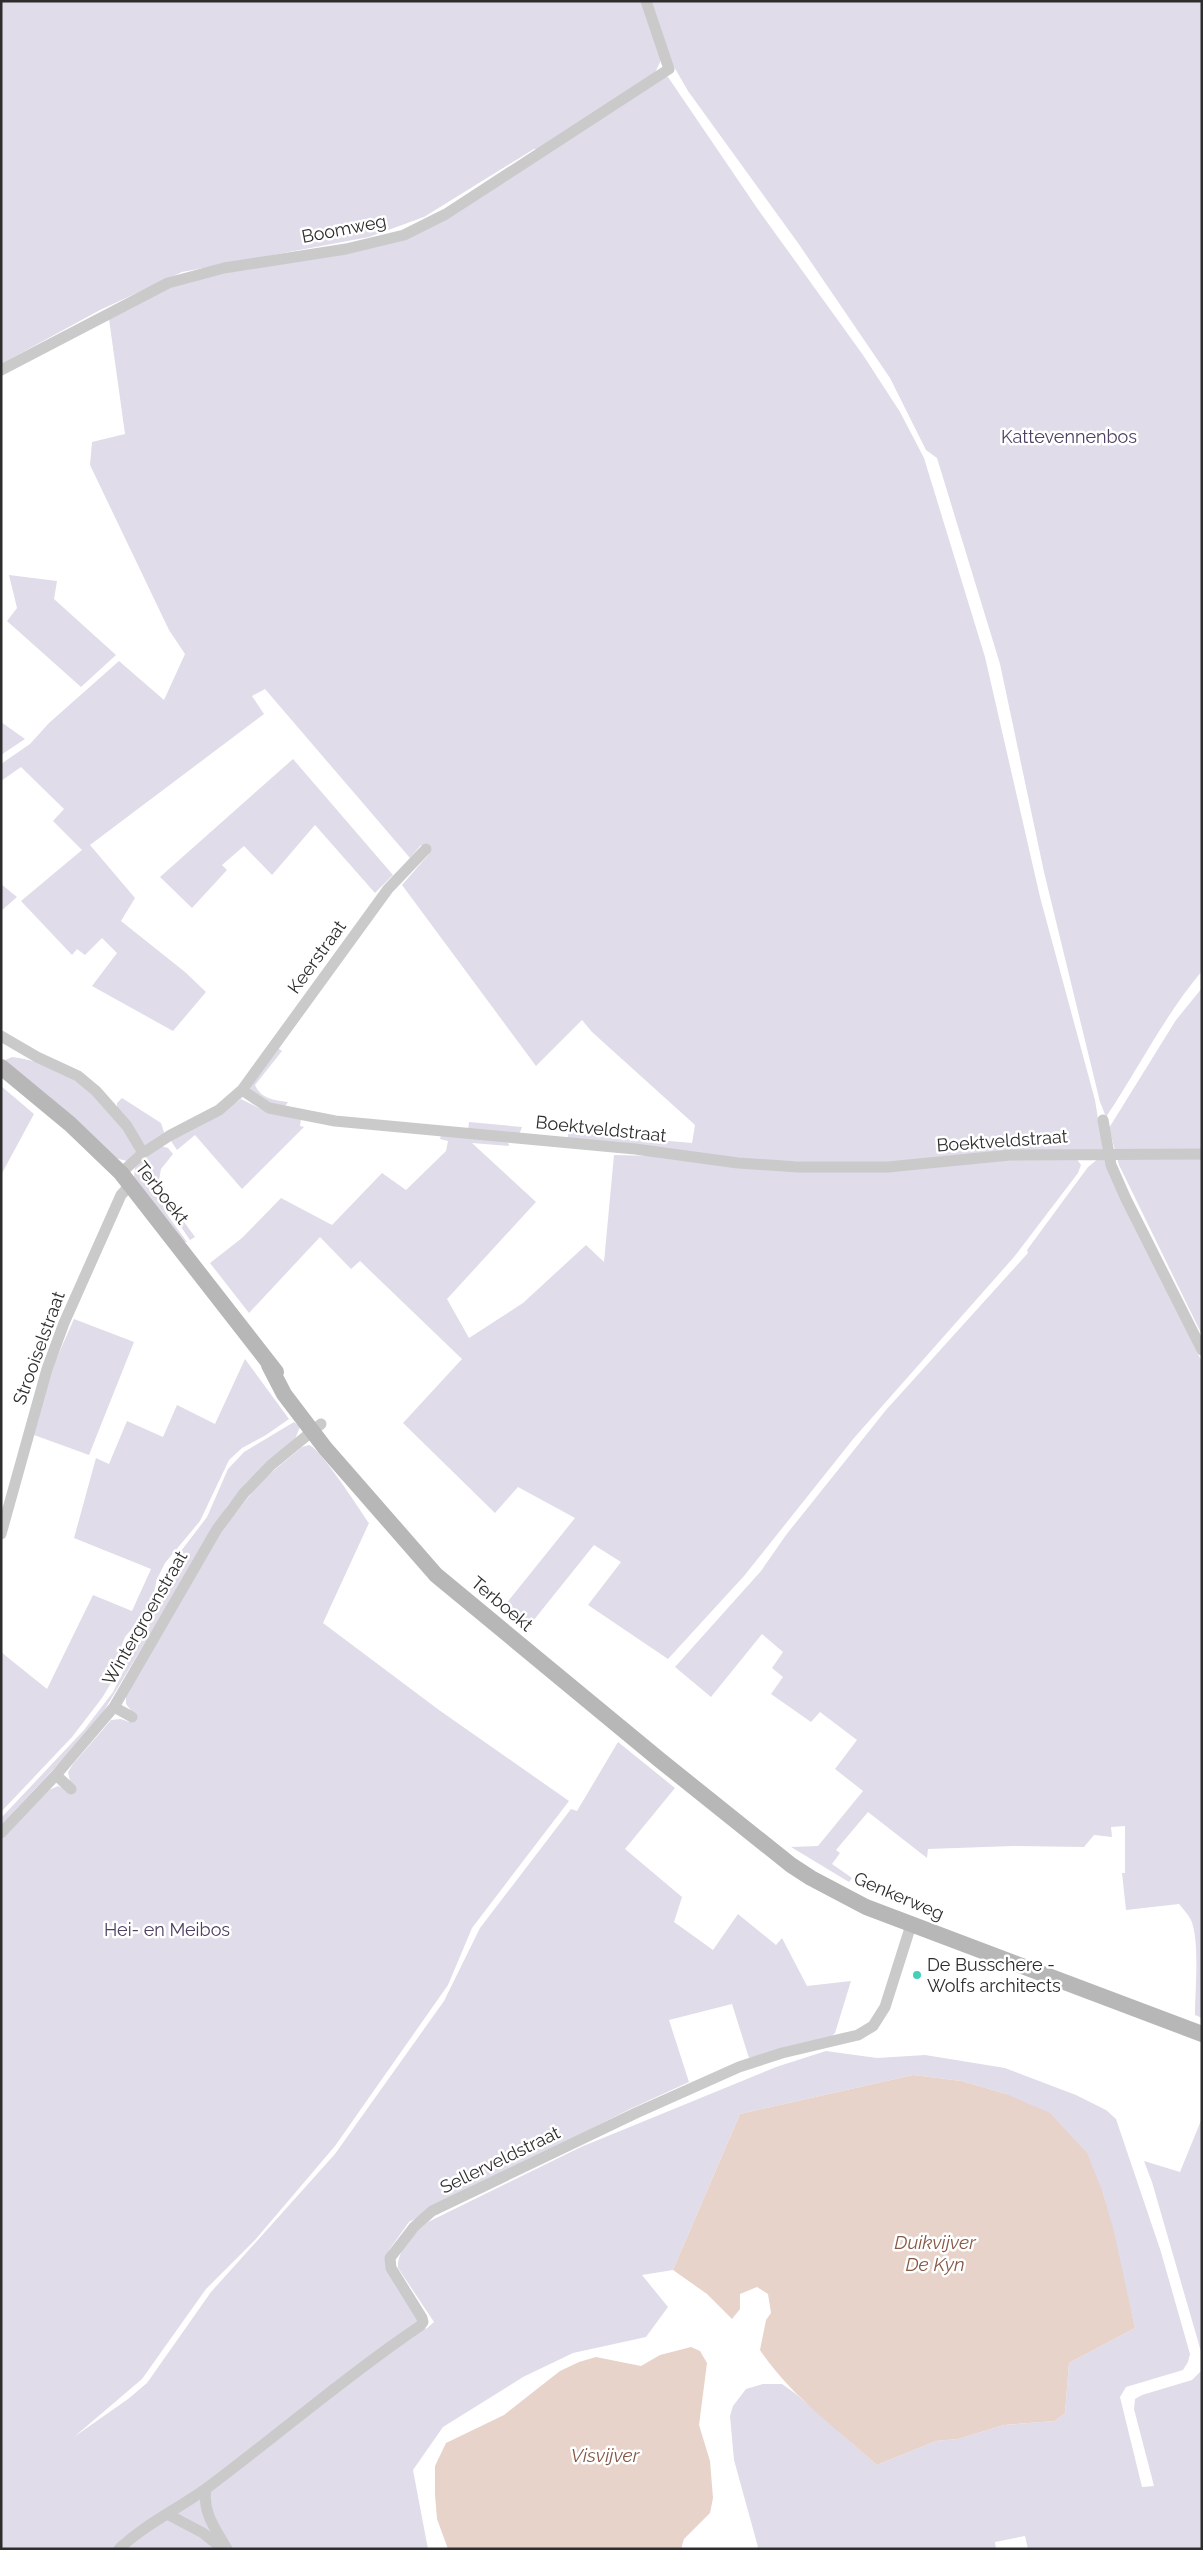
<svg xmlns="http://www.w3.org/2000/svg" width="1203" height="2550" viewBox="0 0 1203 2550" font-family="Raleway,sans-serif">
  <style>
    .green { fill: #e1dce9 }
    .water { fill: #e7d3ca }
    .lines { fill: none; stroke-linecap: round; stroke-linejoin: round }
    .minor { stroke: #cacaca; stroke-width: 11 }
    .secondary { stroke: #b7b7b7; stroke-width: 16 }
    .poi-dot { fill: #43d0b9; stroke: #fff; stroke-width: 2 }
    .labels { text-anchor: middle; stroke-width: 5; stroke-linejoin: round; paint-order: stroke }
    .street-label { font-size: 18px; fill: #2d2d2d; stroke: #fff }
    .park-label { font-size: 18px; fill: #4f4063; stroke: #fff }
    .poi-label { font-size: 18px; fill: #2d2d2d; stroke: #fff; text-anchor: start }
    .water-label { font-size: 19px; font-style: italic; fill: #855845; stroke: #fff }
  </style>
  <rect width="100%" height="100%" fill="#fff"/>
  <path class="green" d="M 1,1 L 642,1 L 661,60 L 655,73 L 541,149 L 534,149 L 424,217 L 369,237 L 182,272 L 100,310 L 1,364 Z
    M 651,1 L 1202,1 L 1202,971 C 1164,1016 1139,1068 1106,1117 L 1100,1102 L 1044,872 L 1000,664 L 937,458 L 926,450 L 890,378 L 798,243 L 688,91 L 673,65 Z
    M 664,76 L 668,77 L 757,208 L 863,355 L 900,412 L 924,458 L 985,657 L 1040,897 L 1095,1100 L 1103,1150 C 1004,1155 904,1165 805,1162 C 725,1160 647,1148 568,1139 L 568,1132 L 692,1143 L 695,1125 L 592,1032 L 582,1020 L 536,1066 L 402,885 L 429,854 L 421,845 L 410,858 L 265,689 L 252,696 L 264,714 L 90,845 L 135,898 L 121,921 L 185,972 L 206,992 L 173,1031 L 92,986 L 117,953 L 102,938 L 85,955 L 77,949 L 72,955 L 21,901 L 82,850 L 53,821 L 64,809 L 21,767 L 1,781 L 1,764 L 30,744 L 49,723 L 119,661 L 164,700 L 185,654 L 169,630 L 90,465 L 92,442 L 125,434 L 109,319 L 168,288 L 236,269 L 440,223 Z
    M 9,575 L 57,581 L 54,599 L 116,655 L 81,687 L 7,621 L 17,608 Z
    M 1,722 L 25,739 L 1,755 Z
    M 293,759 L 393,875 L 375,893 L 315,825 L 272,875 L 244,846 L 222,865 L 227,870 L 192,908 L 160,877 Z
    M 1,884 L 17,897 L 1,911 Z
    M 1202,988 L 1202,1335 L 1119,1165 L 1109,1128 L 1176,1020 Z
    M 278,1048 L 282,1051 L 255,1085 C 261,1099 274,1100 288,1102 L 284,1108 L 277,1107 L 249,1089 Z
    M 12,1057 C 58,1063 89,1084 117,1121 C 125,1132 133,1141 137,1154 L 127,1161 L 115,1158 L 3,1061 Z
    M 1,1086 L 34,1114 L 1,1175 Z
    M 122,1098 L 161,1123 L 165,1135 L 146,1147 L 117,1110 L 117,1103 Z
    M 241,1099 L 265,1111 L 301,1119 L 300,1126 L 304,1127 L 242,1189 L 195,1135 L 177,1150 L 171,1141 L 206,1123 Z
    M 469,1122 L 522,1127 L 519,1135 L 468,1130 Z
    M 441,1135 L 508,1141 L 509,1146 L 472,1143 L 536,1202 L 447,1299 L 469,1338 L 523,1303 L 586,1245 L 604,1262 L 614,1155 L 656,1156 L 722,1165 L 1076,1158 L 1081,1165 L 1078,1173 L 1014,1257 L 854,1438 L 744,1576 L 668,1659 L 588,1605 L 621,1562 L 594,1545 L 525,1631 L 501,1610 L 575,1518 L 518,1487 L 495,1513 L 403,1423 L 462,1359 L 360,1261 L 351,1269 L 320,1237 L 249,1313 L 210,1263 L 242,1238 L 281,1198 L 332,1225 L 382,1173 L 406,1190 L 446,1151 L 448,1141 L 440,1139 Z
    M 161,1146 L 168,1148 L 173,1154 L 161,1169 L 158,1186 L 195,1237 L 190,1240 L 166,1205 L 147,1159 L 147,1156 Z
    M 1099,1158 L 1105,1159 L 1127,1210 L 1202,1362 L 1202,2018 L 1195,2015 C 1195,1991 1200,1941 1191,1920 C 1188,1914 1183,1909 1179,1904 L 1126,1910 L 1122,1873 L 1125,1873 L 1125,1826 L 1111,1827 L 1112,1837 L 1094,1835 L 1084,1847 L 1013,1846 L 928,1849 L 927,1858 L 868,1812 L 836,1850 L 840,1853 L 832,1864 L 852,1878 L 849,1882 L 791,1847 L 818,1846 L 863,1791 L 835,1769 L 857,1740 L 820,1712 L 811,1722 L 771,1694 L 783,1677 L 772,1668 L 783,1652 L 762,1634 L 711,1697 L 675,1667 L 761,1571 L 786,1535 L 886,1410 L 1028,1253 L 1027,1250 L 1088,1167 Z
    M 143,1159 L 166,1213 L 187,1242 L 184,1242 L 134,1178 L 135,1168 Z
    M 74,1319 L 134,1342 L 89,1455 L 34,1435 L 51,1371 Z
    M 245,1359 L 289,1419 L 266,1435 L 242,1448 L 229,1460 L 200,1521 L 165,1563 L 157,1579 L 151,1606 L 125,1637 L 120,1649 L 116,1675 L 102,1698 L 72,1737 L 1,1812 L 1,1652 L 47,1689 L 93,1595 L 132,1611 L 151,1569 L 74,1538 L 96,1458 L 109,1464 L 127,1421 L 163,1437 L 177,1405 L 215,1424 Z
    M 294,1422 L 300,1427 L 295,1439 L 238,1493 L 227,1506 L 96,1724 L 1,1825 L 1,1818 L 84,1730 L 113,1692 L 123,1672 L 125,1644 L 129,1636 L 151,1613 L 157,1602 L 165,1572 L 207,1517 L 228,1469 L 244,1452 Z
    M 309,1445 C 320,1448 360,1510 369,1523 L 323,1623 L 439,1710 L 569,1801 L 472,1928 L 448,1985 L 335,2146 L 255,2240 L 206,2289 L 142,2379 L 74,2437 L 128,2399 L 147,2383 L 211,2292 L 335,2154 L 444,2001 L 480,1928 L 571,1809 L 577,1811 L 618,1742 L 675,1788 L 625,1849 L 682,1897 L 674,1922 L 713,1950 L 738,1914 L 776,1945 L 782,1938 L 807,1986 L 851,1981 L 835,2033 L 831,2037 L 749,2058 L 732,2004 L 669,2020 L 689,2082 L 628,2110 L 409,2222 L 389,2250 L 386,2269 L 426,2329 L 434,2322 L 398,2268 C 397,2249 415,2232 428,2222 L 581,2147 L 776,2067 L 826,2051 L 877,2058 L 925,2055 L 1005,2068 L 1076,2095 L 1106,2110 L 1116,2119 L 1161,2252 L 1190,2354 L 1188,2362 L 1183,2370 L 1126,2387 L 1120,2397 L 1142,2487 L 1154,2486 L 1134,2409 L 1135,2399 L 1142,2395 L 1192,2380 L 1202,2370 L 1202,2549 L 1028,2549 L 1025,2536 L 995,2542 L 996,2549 L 756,2549 L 758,2547 L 734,2460 L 730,2416 L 733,2406 L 746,2389 L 763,2384 L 782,2384 L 796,2394 L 877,2465 L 936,2441 L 958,2439 L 1004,2425 L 1055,2421 L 1065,2413 L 1069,2363 L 1135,2328 L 1103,2193 L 1006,2094 L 962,2081 L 913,2075 L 740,2114 L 673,2270 L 642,2275 L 668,2307 L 646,2337 L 573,2353 L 523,2377 L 443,2427 L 413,2470 L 428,2549 L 1,2549 L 1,1840 L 49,1790 L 58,1786 L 64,1789 L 70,1781 L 68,1772 L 73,1764 L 111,1720 L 121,1719 L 129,1722 L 134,1714 L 126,1704 L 126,1695 L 223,1529 L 261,1481 L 302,1447 Z
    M 1202,2118 L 1202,2355 L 1152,2182 L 1144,2161 L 1180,2172 Z"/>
  <path class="water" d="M 913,2075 L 962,2081 L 1006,2094 L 1050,2113 L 1087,2153 L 1103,2193 L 1114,2232 L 1135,2328 L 1069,2363 L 1065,2413 L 1055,2421 L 1004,2425 L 958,2439 L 936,2441 L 877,2465 C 837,2429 790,2395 760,2350 L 766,2320 L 771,2313 L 768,2294 L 757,2287 L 740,2294 L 740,2309 L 732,2319 L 707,2294 L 673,2270 L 740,2114 Z
    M 691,2347 L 700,2351 L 707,2363 L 699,2425 L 710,2461 L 713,2498 L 710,2513 L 684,2539 L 681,2549 L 448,2549 L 437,2519 L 435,2495 L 435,2466 L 446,2443 L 504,2415 L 560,2371 L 579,2362 L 596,2357 L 641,2366 L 660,2355 Z"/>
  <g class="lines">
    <path class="minor" d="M 1,370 L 168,283 L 224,268 L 346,249 L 404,235 L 446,214 L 669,69 L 646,1
      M 1,1036 L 37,1057 L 78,1076 L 96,1091 L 127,1126 L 143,1153
      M 242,1090 L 269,1108 L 335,1121 L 635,1149 L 738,1163 L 798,1167 L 888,1167 L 1010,1155 L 1202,1154
      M 1103,1120 L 1111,1165 L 1126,1199 L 1202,1350
      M 121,1173 L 143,1153 L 169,1136 L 219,1110 L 242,1090 L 388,889 L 426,849
      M 1,1534 L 47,1369 L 64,1323 L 121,1195 L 131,1184
      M 114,1707 L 132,1717
      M 56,1775 L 71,1789
      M 1,1833 L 56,1775 L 114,1707 L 217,1529 L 244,1493 L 271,1465 L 321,1424
      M 206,2489 C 202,2512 216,2530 227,2549
      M 169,2515 L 203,2533 L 223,2549
      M 119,2549 C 145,2524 178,2509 207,2488 C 278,2435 346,2376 420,2326 L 423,2322 L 422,2318 L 391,2268 L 390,2258 L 414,2227 L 432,2211 L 636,2113 L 739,2067 L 782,2053 L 858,2035 L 873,2026 L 885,2007 L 911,1925"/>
    <path class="secondary" d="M 1,1067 L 70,1124 L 121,1173 L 276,1372
      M 269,1365 L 284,1394 L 325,1448 L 436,1575 L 661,1761 L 791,1865 L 811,1878 L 866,1907 L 1202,2034"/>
  </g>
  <circle class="poi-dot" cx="917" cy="1975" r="5"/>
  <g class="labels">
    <g class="street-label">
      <text transform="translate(344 229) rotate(-11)" y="6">Boomweg</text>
      <text transform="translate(317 957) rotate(-54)" y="6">Keerstraat</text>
      <text transform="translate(601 1129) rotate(6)" y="6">Boektveldstraat</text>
      <text transform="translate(1002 1141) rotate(-4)" y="6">Boektveldstraat</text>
      <text transform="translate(162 1193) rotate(52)" y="6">Terboekt</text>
      <text transform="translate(39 1348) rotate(-70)" y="6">Strooiselstraat</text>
      <text transform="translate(502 1604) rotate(40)" y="6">Terboekt</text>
      <text transform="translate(145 1618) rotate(-60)" y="6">Wintergroenstraat</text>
      <text transform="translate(899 1896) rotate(23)" y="6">Genkerweg</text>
      <text transform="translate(500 2160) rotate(-26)" y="6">Sellerveldstraat</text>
    </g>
    <g class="park-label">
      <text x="1069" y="443">Kattevennenbos</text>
      <text x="167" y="1936">Hei- en Meibos</text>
    </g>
    <g class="poi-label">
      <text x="927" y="1971">De Busschere -<tspan x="927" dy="21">Wolfs architects</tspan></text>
    </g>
    <g class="water-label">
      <text x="935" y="2249">Duikvijver<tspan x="935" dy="22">De Kyn</tspan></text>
      <text x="605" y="2462">Visvijver</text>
    </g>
  </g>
  <rect width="1203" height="2550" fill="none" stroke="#2d2d2d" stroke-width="5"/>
</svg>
